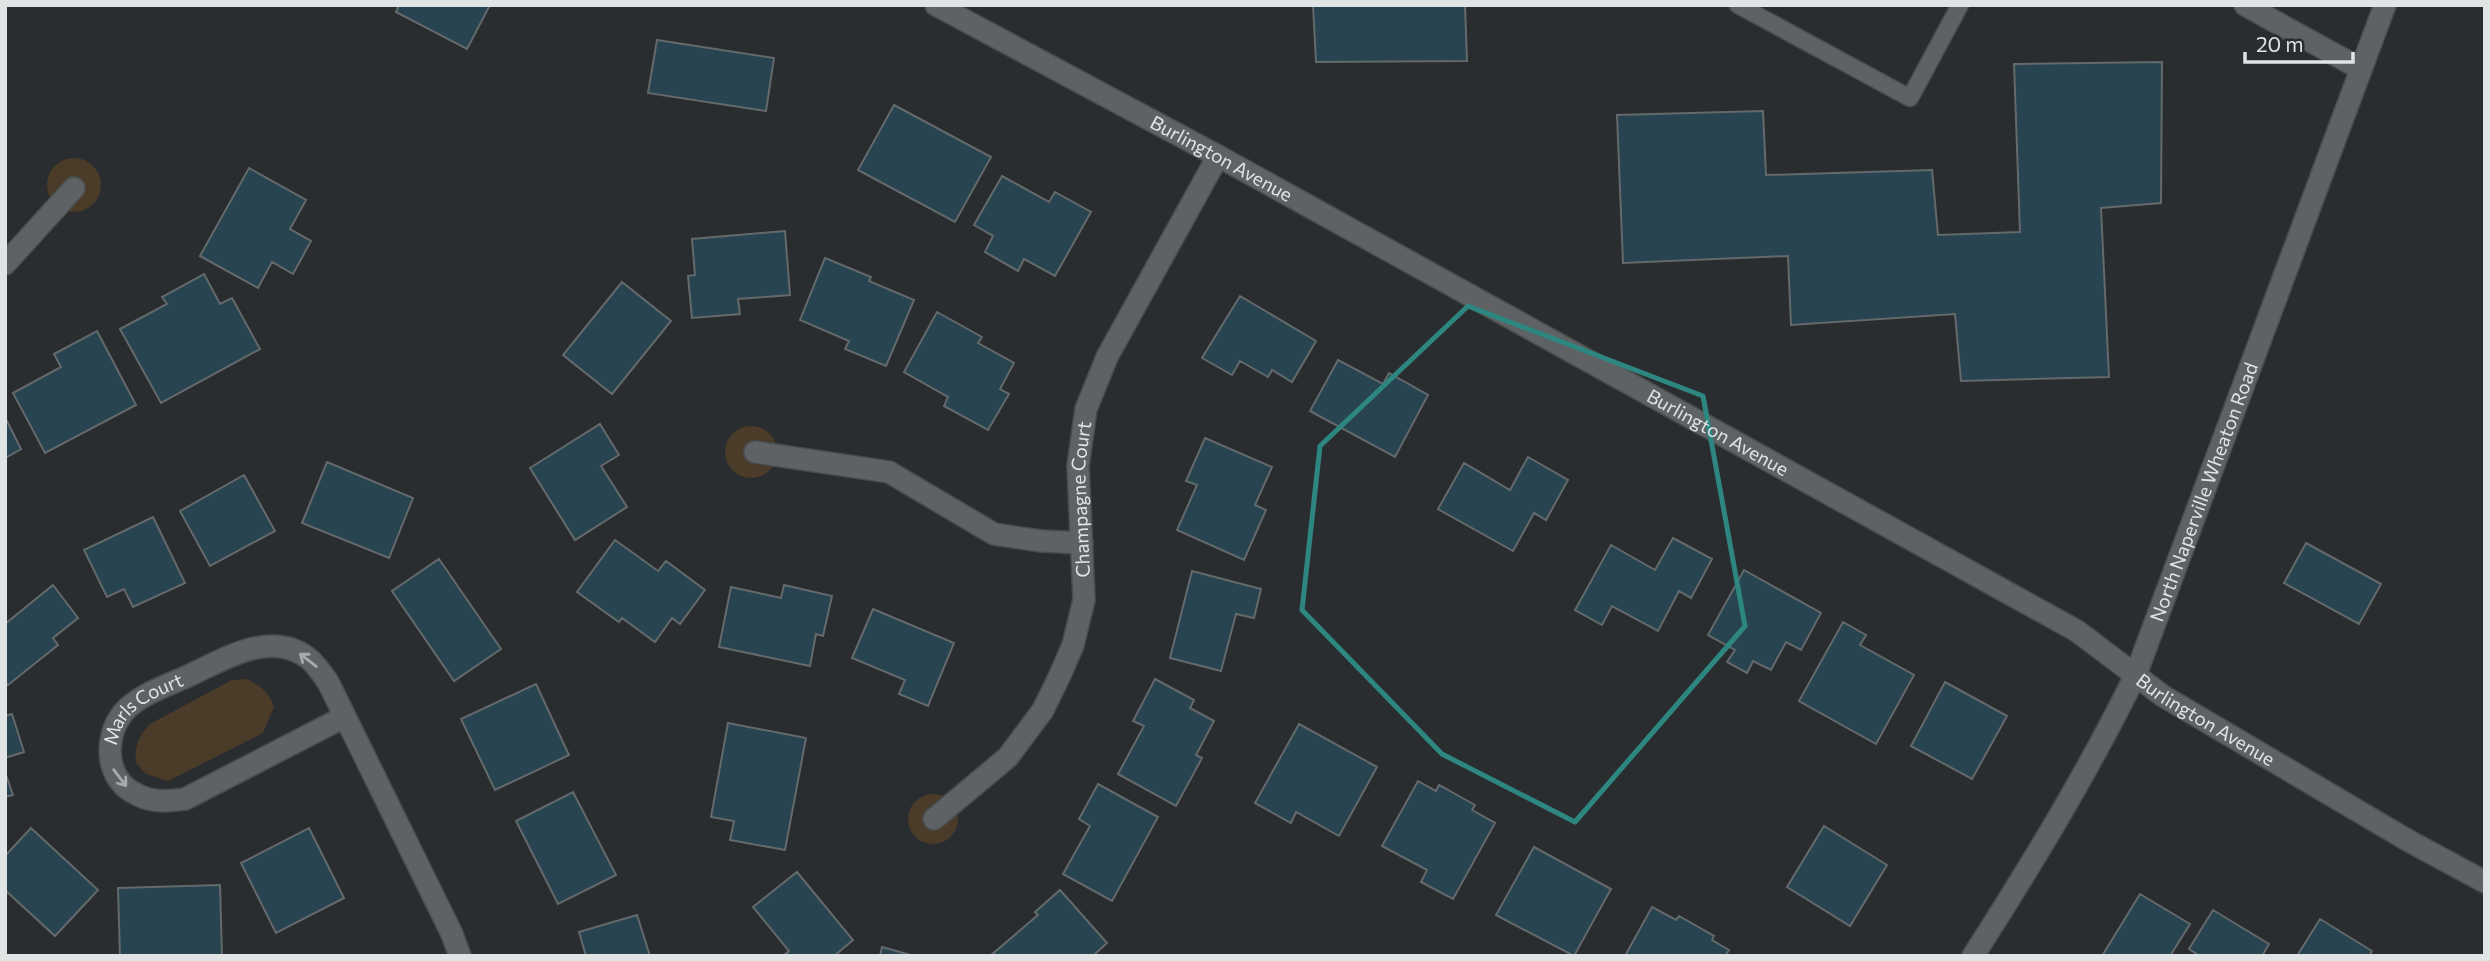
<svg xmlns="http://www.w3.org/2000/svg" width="2490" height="961" viewBox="0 0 2490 961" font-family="Commissioner,sans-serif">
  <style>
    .green { fill: #4b3b29 }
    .building { fill: #274450; stroke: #64696b; stroke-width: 2 }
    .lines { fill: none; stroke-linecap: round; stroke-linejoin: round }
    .lane-casing { stroke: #484c4d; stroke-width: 19 }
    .street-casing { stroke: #484c4d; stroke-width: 24 }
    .lane { stroke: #5e6264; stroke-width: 16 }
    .street { stroke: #5e6264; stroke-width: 21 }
    .oneway { stroke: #a6aaab }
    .marked { fill: none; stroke: #2e8680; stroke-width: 5; stroke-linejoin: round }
    .labels { text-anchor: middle; stroke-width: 5; stroke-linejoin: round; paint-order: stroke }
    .street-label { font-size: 19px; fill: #e1e4e5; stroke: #2a2d2f }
  </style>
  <rect width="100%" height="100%" fill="#2a2d2f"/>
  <path class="green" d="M47 185a27 27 0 1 1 54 0a27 27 0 1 1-54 0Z
    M725 452a26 26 0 1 1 52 0a26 26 0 1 1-52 0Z
    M 247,679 C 261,686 269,692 274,707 L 263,733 L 168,781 L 146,774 L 136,763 C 134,746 139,736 150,724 L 232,680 Z
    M908 819a25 25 0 1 1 50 0a25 25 0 1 1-50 0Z"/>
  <path class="building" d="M 399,5 L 490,5 L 467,49 L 396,12 Z
    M 1313,5 L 1465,5 L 1467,61 L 1316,62 Z
    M 657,40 L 774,58 L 766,111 L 648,93 Z
    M 2162,62 L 2161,203 L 2101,208 L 2109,377 L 1961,381 L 1955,314 L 1791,325 L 1788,256 L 1623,263 L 1617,115 L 1763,111 L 1766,175 L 1932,170 L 1938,235 L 2020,232 L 2014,64 Z
    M 894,105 L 991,157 L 955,222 L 858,170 Z
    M 249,168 L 306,200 L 290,229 L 311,241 L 293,274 L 272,262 L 258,288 L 200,256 Z
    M 1002,176 L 1049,202 L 1055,192 L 1091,212 L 1055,276 L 1024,259 L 1018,271 L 985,252 L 993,236 L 974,225 Z
    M 785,231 L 790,295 L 738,299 L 740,314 L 692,318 L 688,276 L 695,275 L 692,239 Z
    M 825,258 L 871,277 L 869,281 L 914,300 L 886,366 L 845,349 L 849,341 L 800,320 Z
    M 204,274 L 220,304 L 232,298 L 260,349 L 161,403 L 120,329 L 167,304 L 162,297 Z
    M 622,282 L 671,321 L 612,394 L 563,355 Z
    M 1240,296 L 1316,341 L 1292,382 L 1272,370 L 1268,377 L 1240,361 L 1232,375 L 1202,358 Z
    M 937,312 L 982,337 L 978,343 L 1014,363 L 1000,389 L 1009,394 L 988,430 L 944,406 L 948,397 L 904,372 Z
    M 97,331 L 136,405 L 45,453 L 13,393 L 61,367 L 54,354 Z
    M 1338,360 L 1383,384 L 1389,373 L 1428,395 L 1395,457 L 1310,411 Z
    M 5,417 L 21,449 L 5,458 Z
    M 600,424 L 619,455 L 601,466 L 627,507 L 575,540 L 530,468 Z
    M 1205,438 L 1272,467 L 1255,505 L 1266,510 L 1244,560 L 1177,530 L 1197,485 L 1186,481 Z
    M 1528,457 L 1568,480 L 1546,520 L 1534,513 L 1513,551 L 1438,509 L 1464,463 L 1510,490 Z
    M 327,462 L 413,498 L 389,558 L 302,523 Z
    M 244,475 L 275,531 L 210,566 L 180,511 Z
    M 153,517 L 185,583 L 133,607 L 124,589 L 107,597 L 84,550 Z
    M 1673,538 L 1712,559 L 1691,598 L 1679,591 L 1658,631 L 1612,606 L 1602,625 L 1575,610 L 1611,545 L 1655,570 Z
    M 615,540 L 658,571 L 666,561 L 705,590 L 680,624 L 672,618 L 655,642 L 622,618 L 619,622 L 577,592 Z
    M 2306,543 L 2381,584 L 2359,624 L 2284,583 Z
    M 439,559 L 501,649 L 454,681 L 392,591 Z
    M 1744,570 L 1821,613 L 1801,650 L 1786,642 L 1771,670 L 1753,661 L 1747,673 L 1727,662 L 1735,650 L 1708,635 Z
    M 1192,571 L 1261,589 L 1254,618 L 1236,614 L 1221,671 L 1170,658 Z
    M 53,585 L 78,618 L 53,638 L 58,645 L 8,685 L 5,682 L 5,624 Z
    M 784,585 L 832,596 L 823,636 L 816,634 L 810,666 L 719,647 L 731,587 L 781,598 Z
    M 873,609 L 954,643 L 928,706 L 899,694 L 905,680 L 852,658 Z
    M 1843,622 L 1866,635 L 1860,645 L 1914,675 L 1876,744 L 1799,701 Z
    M 1155,679 L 1194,700 L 1190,708 L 1214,721 L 1196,755 L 1202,758 L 1176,806 L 1118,774 L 1144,726 L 1133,721 Z
    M 1945,682 L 2007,716 L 1972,779 L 1911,746 Z
    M 536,684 L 569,755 L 495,790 L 461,719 Z
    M 12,714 L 24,752 L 5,758 L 5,716 Z
    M 728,723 L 806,738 L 785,850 L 730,840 L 734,821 L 711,817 Z
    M 1299,724 L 1377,767 L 1339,836 L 1296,812 L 1291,823 L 1255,803 Z
    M 5,772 L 13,795 L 5,797 Z
    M 1418,781 L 1436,791 L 1439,785 L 1475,805 L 1472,810 L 1495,823 L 1453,899 L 1421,882 L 1427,870 L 1382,846 Z
    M 1098,784 L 1158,817 L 1112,901 L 1063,874 L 1090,826 L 1079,819 Z
    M 573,792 L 616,875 L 558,904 L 516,821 Z
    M 1824,826 L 1887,865 L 1850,926 L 1787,887 Z
    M 31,828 L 98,890 L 55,936 L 5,890 L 5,856 Z
    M 309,828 L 344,898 L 276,933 L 241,863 Z
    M 1534,847 L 1611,889 L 1574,956 L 1496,915 Z
    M 797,872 L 853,940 L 834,956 L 783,956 L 789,951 L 753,907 Z
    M 220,885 L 222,956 L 120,956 L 118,888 Z
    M 1060,890 L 1107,943 L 1093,956 L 990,956 L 1038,915 L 1035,912 Z
    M 2140,894 L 2190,924 L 2170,956 L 2102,956 Z
    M 1652,907 L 1676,920 L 1679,916 L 1714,936 L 1712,940 L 1729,950 L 1725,956 L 1625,956 Z
    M 2213,910 L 2269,944 L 2262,956 L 2200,956 L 2189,949 Z
    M 637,915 L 650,956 L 586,956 L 579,932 Z
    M 2320,919 L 2372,951 L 2369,956 L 2297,956 Z
    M 882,947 L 914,956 L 880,956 Z"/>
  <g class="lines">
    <defs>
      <path id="lane" d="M 1738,5 L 1910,98 L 1960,5"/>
      <g id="street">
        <path id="s1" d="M 936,5 L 1218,156 L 2077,631 L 2163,696 L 2409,841 L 2485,882"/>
        <path d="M 2245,5 L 2361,69"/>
        <path d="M 5,264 L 74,188"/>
        <path d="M 755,452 L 889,472 L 994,534 L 1041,541 L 1082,543"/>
        <path id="s2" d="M 344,717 L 185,799 C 169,801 154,803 138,795 C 105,781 103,738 123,713 C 138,695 166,686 188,676 C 223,660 270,629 308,658 C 316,664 322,674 328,682 L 452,934 L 460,956"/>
        <path id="s3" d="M 934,819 L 1008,757 L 1043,710 L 1060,675 L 1073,645 L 1084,600 L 1078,466 L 1086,409 L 1107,357 L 1218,156"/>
        <path id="s4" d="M 1973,956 C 2032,864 2088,772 2136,674 L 2385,5"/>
      </g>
    </defs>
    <use href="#lane" class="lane-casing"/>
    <use href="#street" class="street-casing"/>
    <use href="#lane" class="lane"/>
    <use href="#street" class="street"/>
  </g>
  <defs><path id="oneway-shaft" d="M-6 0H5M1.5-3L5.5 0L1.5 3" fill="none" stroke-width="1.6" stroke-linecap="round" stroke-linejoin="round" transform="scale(1.75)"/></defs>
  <g class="oneway">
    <use href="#oneway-shaft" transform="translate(308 660) rotate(-142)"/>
    <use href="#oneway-shaft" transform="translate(120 778) rotate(53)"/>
  </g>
  <path class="marked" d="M 1468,306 L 1703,396 L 1745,626 L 1575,822 L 1442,754 L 1302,610 L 1320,446 Z"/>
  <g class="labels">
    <g class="street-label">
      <text dy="7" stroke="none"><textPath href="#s1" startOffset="324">Burlington Avenue</textPath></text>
      <text dy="7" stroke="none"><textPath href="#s1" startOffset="891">Burlington Avenue</textPath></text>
      <text dy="7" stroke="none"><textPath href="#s4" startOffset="520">North Naperville Wheaton Road</textPath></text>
      <text dy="7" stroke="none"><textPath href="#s3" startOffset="374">Champagne Court</textPath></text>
      <text dy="7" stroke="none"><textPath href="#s2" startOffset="340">Marls Court</textPath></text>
      <text dy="7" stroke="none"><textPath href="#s1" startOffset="1458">Burlington Avenue</textPath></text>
    </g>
  </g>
  <rect width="2490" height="961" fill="none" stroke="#e1e4e5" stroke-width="14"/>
  <path d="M2245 52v10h108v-10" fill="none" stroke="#e1e4e5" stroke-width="3.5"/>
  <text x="2256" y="52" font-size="21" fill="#e1e4e5" stroke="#2a2d2f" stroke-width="5" paint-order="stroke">20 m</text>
</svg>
